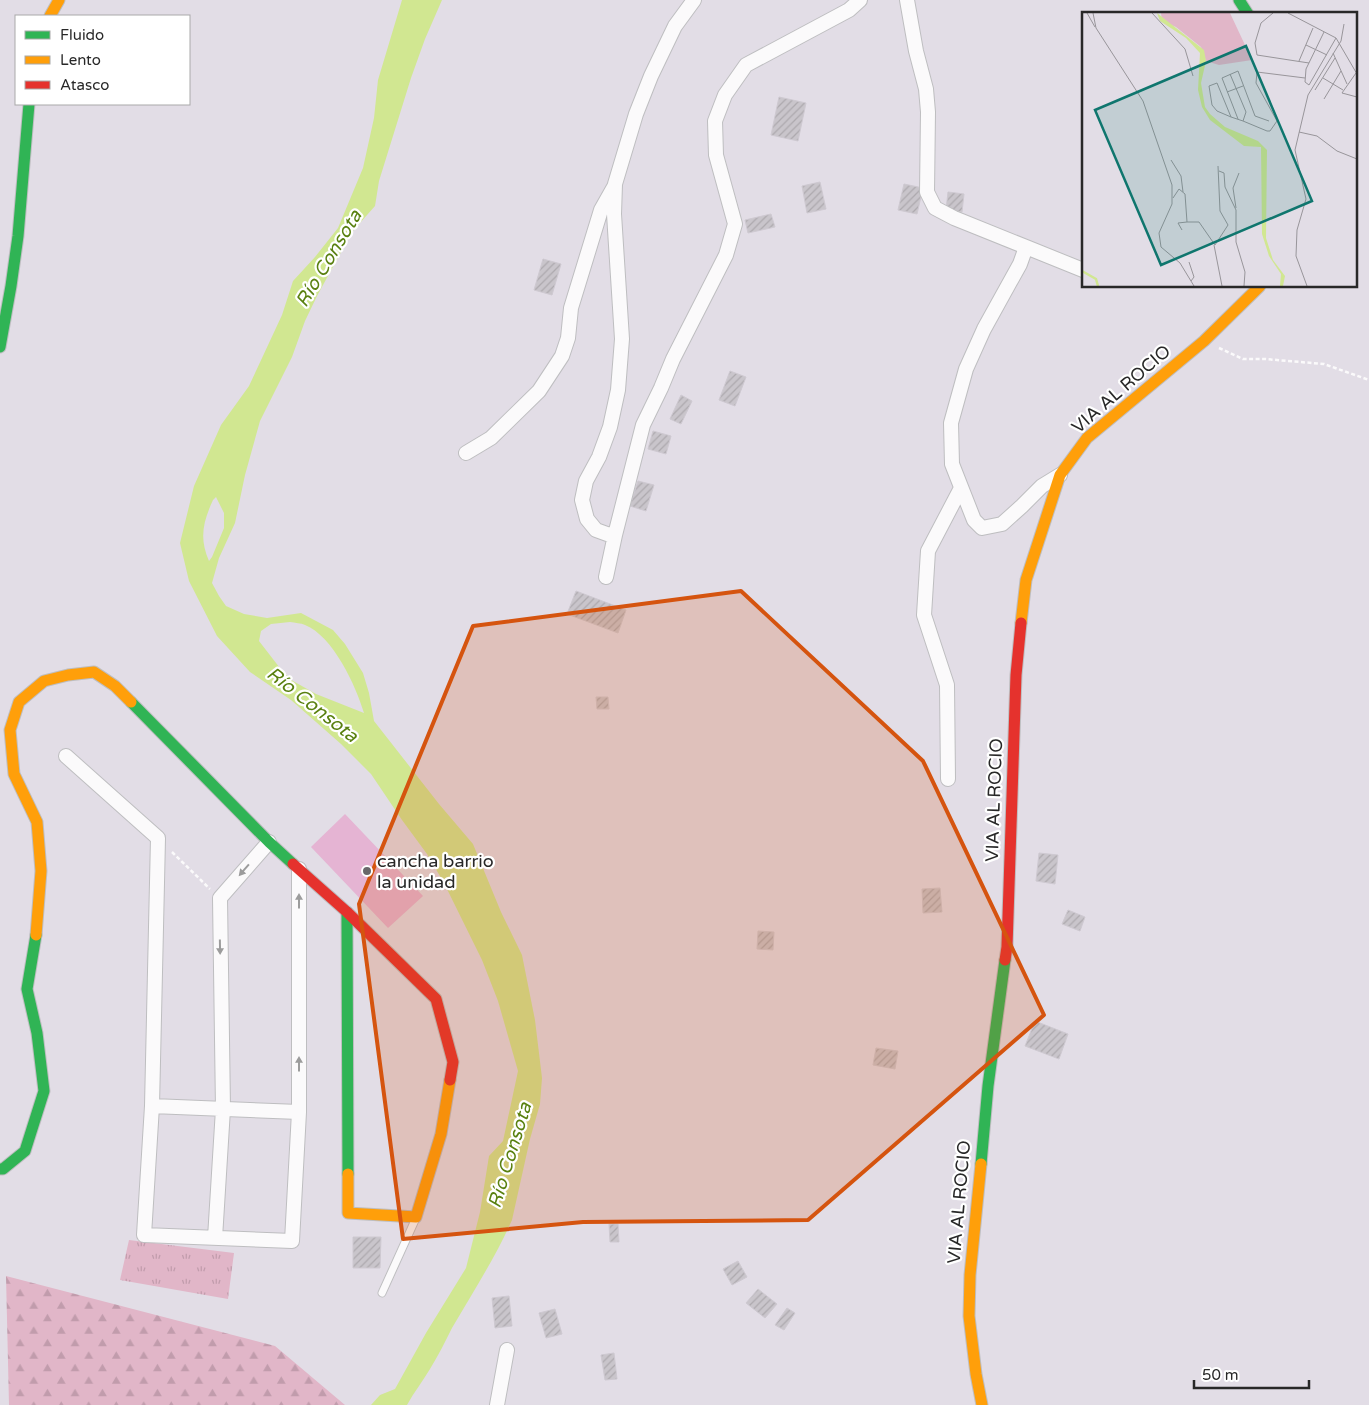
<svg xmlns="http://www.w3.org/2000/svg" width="1369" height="1405" viewBox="0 0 1369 1405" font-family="'Varela Round',sans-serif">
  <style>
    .forest { fill: url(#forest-firs) }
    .park { fill: url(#park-tufts) }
    .pitch { fill: #e5b4d3 }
    .water { fill: #d1e791; fill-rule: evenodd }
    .building { fill: url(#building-hatch); stroke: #cec9d1 }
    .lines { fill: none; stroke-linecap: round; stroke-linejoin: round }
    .lane-casing { stroke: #bebec0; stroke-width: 9 }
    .street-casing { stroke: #bebec0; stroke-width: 16 }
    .fast-casing { stroke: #bebec0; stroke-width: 13 }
    .slow-casing { stroke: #bebec0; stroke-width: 13 }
    .jam-casing { stroke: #bebec0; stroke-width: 13 }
    .path { stroke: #fbfafb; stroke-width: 2.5; stroke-dasharray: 4 2.5; stroke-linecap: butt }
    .lane { stroke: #fbfafb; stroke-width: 7 }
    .street { stroke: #fbfafb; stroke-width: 14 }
    .fast { stroke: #30b455; stroke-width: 11 }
    .slow { stroke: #ff9f0a; stroke-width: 11 }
    .jam { stroke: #e5322d; stroke-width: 11 }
    .oneway { fill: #9c9c9c }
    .marked { fill: #d5540f; fill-opacity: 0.2; stroke: #d5540f; stroke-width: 4; stroke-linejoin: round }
    .poi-dot { fill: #69676a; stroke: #fff; stroke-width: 2 }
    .labels { text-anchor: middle; stroke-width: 4.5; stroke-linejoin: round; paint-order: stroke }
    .street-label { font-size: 18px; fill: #282828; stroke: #fff }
    .poi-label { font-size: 18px; fill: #282828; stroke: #fff; text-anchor: start }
    .water-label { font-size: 19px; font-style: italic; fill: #598010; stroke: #fff }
    .inset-river { fill: none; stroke: #d1e791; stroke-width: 2.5 }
    .inset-road { fill: none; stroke: #98959a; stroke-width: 1 }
    .view { fill: #0f766e; fill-opacity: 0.15; stroke: #0f766e; stroke-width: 2.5 }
    .inset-edge { fill: none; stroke: #282828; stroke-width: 2.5 }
  </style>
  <defs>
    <pattern id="forest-firs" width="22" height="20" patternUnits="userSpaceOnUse" patternTransform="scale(1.25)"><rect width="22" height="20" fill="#e1b6c8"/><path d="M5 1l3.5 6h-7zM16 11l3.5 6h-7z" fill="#c19cac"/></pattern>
    <pattern id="park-tufts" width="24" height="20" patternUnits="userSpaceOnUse" patternTransform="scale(1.25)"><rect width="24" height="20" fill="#e1b6c8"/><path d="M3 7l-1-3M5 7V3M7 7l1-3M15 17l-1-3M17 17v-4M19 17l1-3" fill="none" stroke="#c19cac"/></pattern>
    <pattern id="building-hatch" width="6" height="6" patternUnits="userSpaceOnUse" patternTransform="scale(1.25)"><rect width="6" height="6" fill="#c9c5cb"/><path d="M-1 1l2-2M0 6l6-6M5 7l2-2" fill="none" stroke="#ada9ae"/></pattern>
  </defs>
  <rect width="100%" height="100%" fill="#e2dde6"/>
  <path class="forest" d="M 6,1276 L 275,1346 L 345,1405 L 9,1405 Z"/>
  <path class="park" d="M 129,1240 L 234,1253 L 228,1299 L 120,1280 Z"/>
  <path class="pitch" d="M 345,814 L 423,896 L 388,928 L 311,847 Z"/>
  <path class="water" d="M 402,0 L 442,0 L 425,39 L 411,78 L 379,181 L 375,206 L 352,232 L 317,296 L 305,321 L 292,357 L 260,421 L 245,475 L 235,523 L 219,558 L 212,583 L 219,596 L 226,606 L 244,614 L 267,618 L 301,613 L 333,630 L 345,644 L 363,673 L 369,693 L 374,721 L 439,804 L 473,844 L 501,912 L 522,955 L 535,1020 L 542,1078 L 540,1104 L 530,1139 L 512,1220 C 495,1258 473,1292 452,1328 C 445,1342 438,1356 430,1369 C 423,1381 414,1392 407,1405 L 371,1405 L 380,1395 L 395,1389 L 426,1333 L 466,1268 L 480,1212 L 489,1156 L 503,1141 L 518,1071 L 498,1001 L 482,960 L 444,883 L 427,854 L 402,820 L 371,774 L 341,744 L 291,700 L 250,672 L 217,636 L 189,581 L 180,543 L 194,486 L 221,425 L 249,386 L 282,315 L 293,281 L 315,257 L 338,228 L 363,168 L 374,118 L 378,80 ZM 216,497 L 224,513 L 224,528 L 212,557 L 209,561 C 199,538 203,522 213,500 ZM 290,622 C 295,623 301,623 305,625 C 333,636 356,686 364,713 L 316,694 L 293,681 L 283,672 L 259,641 L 261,631 L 271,624 Z"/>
  <path class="building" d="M 779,97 L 806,103 L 798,141 L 771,135 Z
    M 820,182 L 826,209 L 807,213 L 802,186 Z
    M 904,184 L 923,188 L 917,214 L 898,210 Z
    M 948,192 L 964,194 L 962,212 L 946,210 Z
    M 771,214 L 775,227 L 748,233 L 745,220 Z
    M 543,259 L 561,264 L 552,295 L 534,290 Z
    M 730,371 L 746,377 L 735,406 L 719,400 Z
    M 681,395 L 692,401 L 681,424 L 670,419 Z
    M 653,431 L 671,436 L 666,454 L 648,449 Z
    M 638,481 L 654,485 L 646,511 L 630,506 Z
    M 576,591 L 626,610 L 618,633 L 567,614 Z
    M 596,697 L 608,697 L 609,709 L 597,709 Z
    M 1039,853 L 1058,855 L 1055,884 L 1036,881 Z
    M 940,888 L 942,912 L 923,913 L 922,889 Z
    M 1068,910 L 1085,917 L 1080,931 L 1062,924 Z
    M 758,931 L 774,932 L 773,950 L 757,949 Z
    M 1035,1021 L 1068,1034 L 1059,1059 L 1025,1046 Z
    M 876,1048 L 898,1051 L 895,1069 L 873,1065 Z
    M 609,1224 L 618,1224 L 619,1242 L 610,1242 Z
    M 353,1237 L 381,1237 L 380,1268 L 353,1268 Z
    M 738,1261 L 747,1277 L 732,1285 L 723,1269 Z
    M 758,1289 L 777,1304 L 765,1318 L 746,1303 Z
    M 509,1296 L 512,1326 L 495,1328 L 492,1298 Z
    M 787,1308 L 795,1313 L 784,1330 L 775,1325 Z
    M 555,1309 L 562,1334 L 546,1338 L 539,1313 Z
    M 614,1353 L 617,1379 L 605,1380 L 601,1355 Z"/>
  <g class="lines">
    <defs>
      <path id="lane" d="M 382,1293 L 416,1218"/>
      <path id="street" d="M 907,0 L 916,51 L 926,89 L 928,112 L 927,192 L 935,208 L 954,218 L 1026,247 L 1020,264 L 984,329 L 966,369 L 951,423 L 952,464 L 974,520 L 982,528 L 1002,524 L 1022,506 L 1042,486 L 1060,475
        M 1026,247 L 1083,270
        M 466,453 L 491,438 L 539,391 L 562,356 L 568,338 L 571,308 L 601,210 L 614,187
        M 615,535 L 607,534 L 596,530 L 587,519 L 582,500 L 586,481 L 599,457 L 610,427 L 618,390 L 622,339 L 614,214 L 615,184 L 636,114 L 651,76 L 675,26 L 694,0
        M 606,577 L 615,535 L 643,425 L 661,388 L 673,359 L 726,255 L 735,224 L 716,155 L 715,121 L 725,95 L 746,65 L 849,10 L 860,0
        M 66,756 L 158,838 L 152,1106 L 144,1235 L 292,1241 L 299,1112 L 299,869
        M 948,779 L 947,685 L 924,615 L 928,551 L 961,488
        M 152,1106 L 299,1112
        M 215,1238 L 223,1109 L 220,898 L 269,842
        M 497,1405 L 507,1350"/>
      <path id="fast" d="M 1239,0 L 1248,14
        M 0,347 L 11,286 L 18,236 L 29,104
        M 131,702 L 269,842 L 293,864
        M 347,912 L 348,1174
        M 981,1164 L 988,1086 L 1005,960
        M 0,1169 L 3,1169 L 25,1151 L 44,1091 L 37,1033 L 27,989 L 36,935"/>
      <path id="slow" d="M 50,16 L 59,0
        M 1021,623 L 1026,580 L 1060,475 L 1087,438 L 1204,341 L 1260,286
        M 36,935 L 41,871 L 37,822 L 14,774 L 10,730 L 19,702 L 44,681 L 68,675 L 94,672 L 115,686 L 131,702
        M 981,1164 L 970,1275 L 969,1316 L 976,1374 L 982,1405
        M 348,1174 L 348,1213 L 416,1217 L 441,1134 L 450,1080"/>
      <path id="jam" d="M 293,864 L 347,912 L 436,999 L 453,1062 L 450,1080
        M 1005,960 L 1007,947 L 1016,675 L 1021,623"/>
    </defs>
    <use href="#lane" class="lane-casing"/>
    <use href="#street" class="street-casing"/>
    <use href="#fast" class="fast-casing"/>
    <use href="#slow" class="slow-casing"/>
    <use href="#jam" class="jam-casing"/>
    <path class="path" d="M 1219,348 L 1243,359 L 1265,359 L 1324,364 L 1369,380
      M 172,852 L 210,889"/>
    <use href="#lane" class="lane"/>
    <use href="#street" class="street"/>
    <use href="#fast" class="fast"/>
    <use href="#slow" class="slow"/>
    <use href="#jam" class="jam"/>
  </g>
  <defs><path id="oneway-solid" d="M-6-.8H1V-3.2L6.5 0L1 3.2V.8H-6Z" transform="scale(1.25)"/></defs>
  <g class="oneway">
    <use href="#oneway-solid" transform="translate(244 870) rotate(131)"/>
    <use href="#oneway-solid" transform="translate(299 901) rotate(-90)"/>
    <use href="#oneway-solid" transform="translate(220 947) rotate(89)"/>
    <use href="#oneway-solid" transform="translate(299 1064) rotate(-90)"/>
  </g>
  <path class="marked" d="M 741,591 L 923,761 L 1044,1015 L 808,1220 L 583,1222 L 403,1239 L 359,904 L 473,626 Z"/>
  <circle class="poi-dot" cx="367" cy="871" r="5"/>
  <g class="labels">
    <g class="street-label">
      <text transform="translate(1121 389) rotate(-41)" y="6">VIA AL ROCIO</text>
      <text transform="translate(994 800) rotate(-88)" y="6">VIA AL ROCIO</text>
      <text transform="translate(959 1202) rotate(-85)" y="6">VIA AL ROCIO</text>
    </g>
    <g class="poi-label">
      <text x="377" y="867">cancha barrio<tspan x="377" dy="21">la unidad</tspan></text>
    </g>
    <g class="water-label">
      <text transform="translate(328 258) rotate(-59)" y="7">Río Consota</text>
      <text transform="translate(313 704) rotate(38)" y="7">Río Consota</text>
      <text transform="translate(509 1155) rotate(-73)" y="7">Río Consota</text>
    </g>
  </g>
  <g transform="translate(1082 12)">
    <rect width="275" height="275" fill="#e2dde6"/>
    <path d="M 79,1 L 148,1 L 170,48 L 137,53 L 124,49 L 119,35 L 94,15 L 80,9 Z" fill="#e1b6c8"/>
    <path d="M 75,1 L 122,38 L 124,49 L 119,71 L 123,95 L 128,102 L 143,115 L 176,129 L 185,138 L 184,226 L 191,248 L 203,264 L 201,274 L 198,274 L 199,262 L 187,244 L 180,222 L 179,135 L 162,134 L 128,108 L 120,95 L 116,78 L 118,41 L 104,26 L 78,9 Z" fill="#d1e791"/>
    <path class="inset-river" d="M 0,259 L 14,267 L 16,274"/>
    <path class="inset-road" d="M 5,1 L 13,15M 11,1 L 14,16 L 61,89 L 90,173 L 90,192 L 77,221 L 79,235 L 98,251 L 112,274M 70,1 L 103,37 L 111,64M 191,1 L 179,11 L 173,31 L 175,43 L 227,51M 206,1 L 254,26 L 275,62M 242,20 L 224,57 L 223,70 L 227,73 L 254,26M 224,33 L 245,43M 251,41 L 265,72M 217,49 L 231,16M 274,61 L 260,81 L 275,85M 148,62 L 164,100 L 161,109M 241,66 L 261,78M 233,78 L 253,46M 145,80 L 161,74M 242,87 L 259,59M 149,105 L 135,71 L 127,74 L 130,93 L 135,99 L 149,105 L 161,109 L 185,119 L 188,119 L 195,109 L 174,71 L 175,60 L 223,66M 156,107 L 140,66 L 156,59 L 173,104 L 187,109M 217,120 L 235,124 L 255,139 L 275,147M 89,148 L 99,164 L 101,180M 137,159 L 142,161 L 143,175 L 154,198 L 154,230 L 163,260 L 162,274M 91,186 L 97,177 L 103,182 L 105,210 L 117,210 L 133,233 L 146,213 L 138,199 L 136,154M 154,196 L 151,176 L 157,161M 100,218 L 96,211 L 105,210M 132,233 L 140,274M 107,250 L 112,265 L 109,269M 225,274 L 214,244 L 215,218 L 224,187 L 213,138 L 226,83 L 259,29 L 262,12"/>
    <path class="view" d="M 164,34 L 230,189 L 79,253 L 13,98 Z"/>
    <rect width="275" height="275" class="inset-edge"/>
  </g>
  <rect x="15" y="15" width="175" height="90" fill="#ffffff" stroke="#a9a9a9"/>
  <rect x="25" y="31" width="25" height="8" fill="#30b455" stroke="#a9a9a9"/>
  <text x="60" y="40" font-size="15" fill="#282828">Fluido</text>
  <rect x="25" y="56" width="25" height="8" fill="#ff9f0a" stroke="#a9a9a9"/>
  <text x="60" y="65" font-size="15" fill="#282828">Lento</text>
  <rect x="25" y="81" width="25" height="8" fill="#e5322d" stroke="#a9a9a9"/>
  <text x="60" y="90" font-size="15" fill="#282828">Atasco</text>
  <path d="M1194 1380v8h115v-8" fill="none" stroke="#282828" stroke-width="2.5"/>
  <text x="1202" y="1380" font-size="15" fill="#282828" stroke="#ffffff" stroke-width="4" paint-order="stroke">50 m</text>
</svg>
